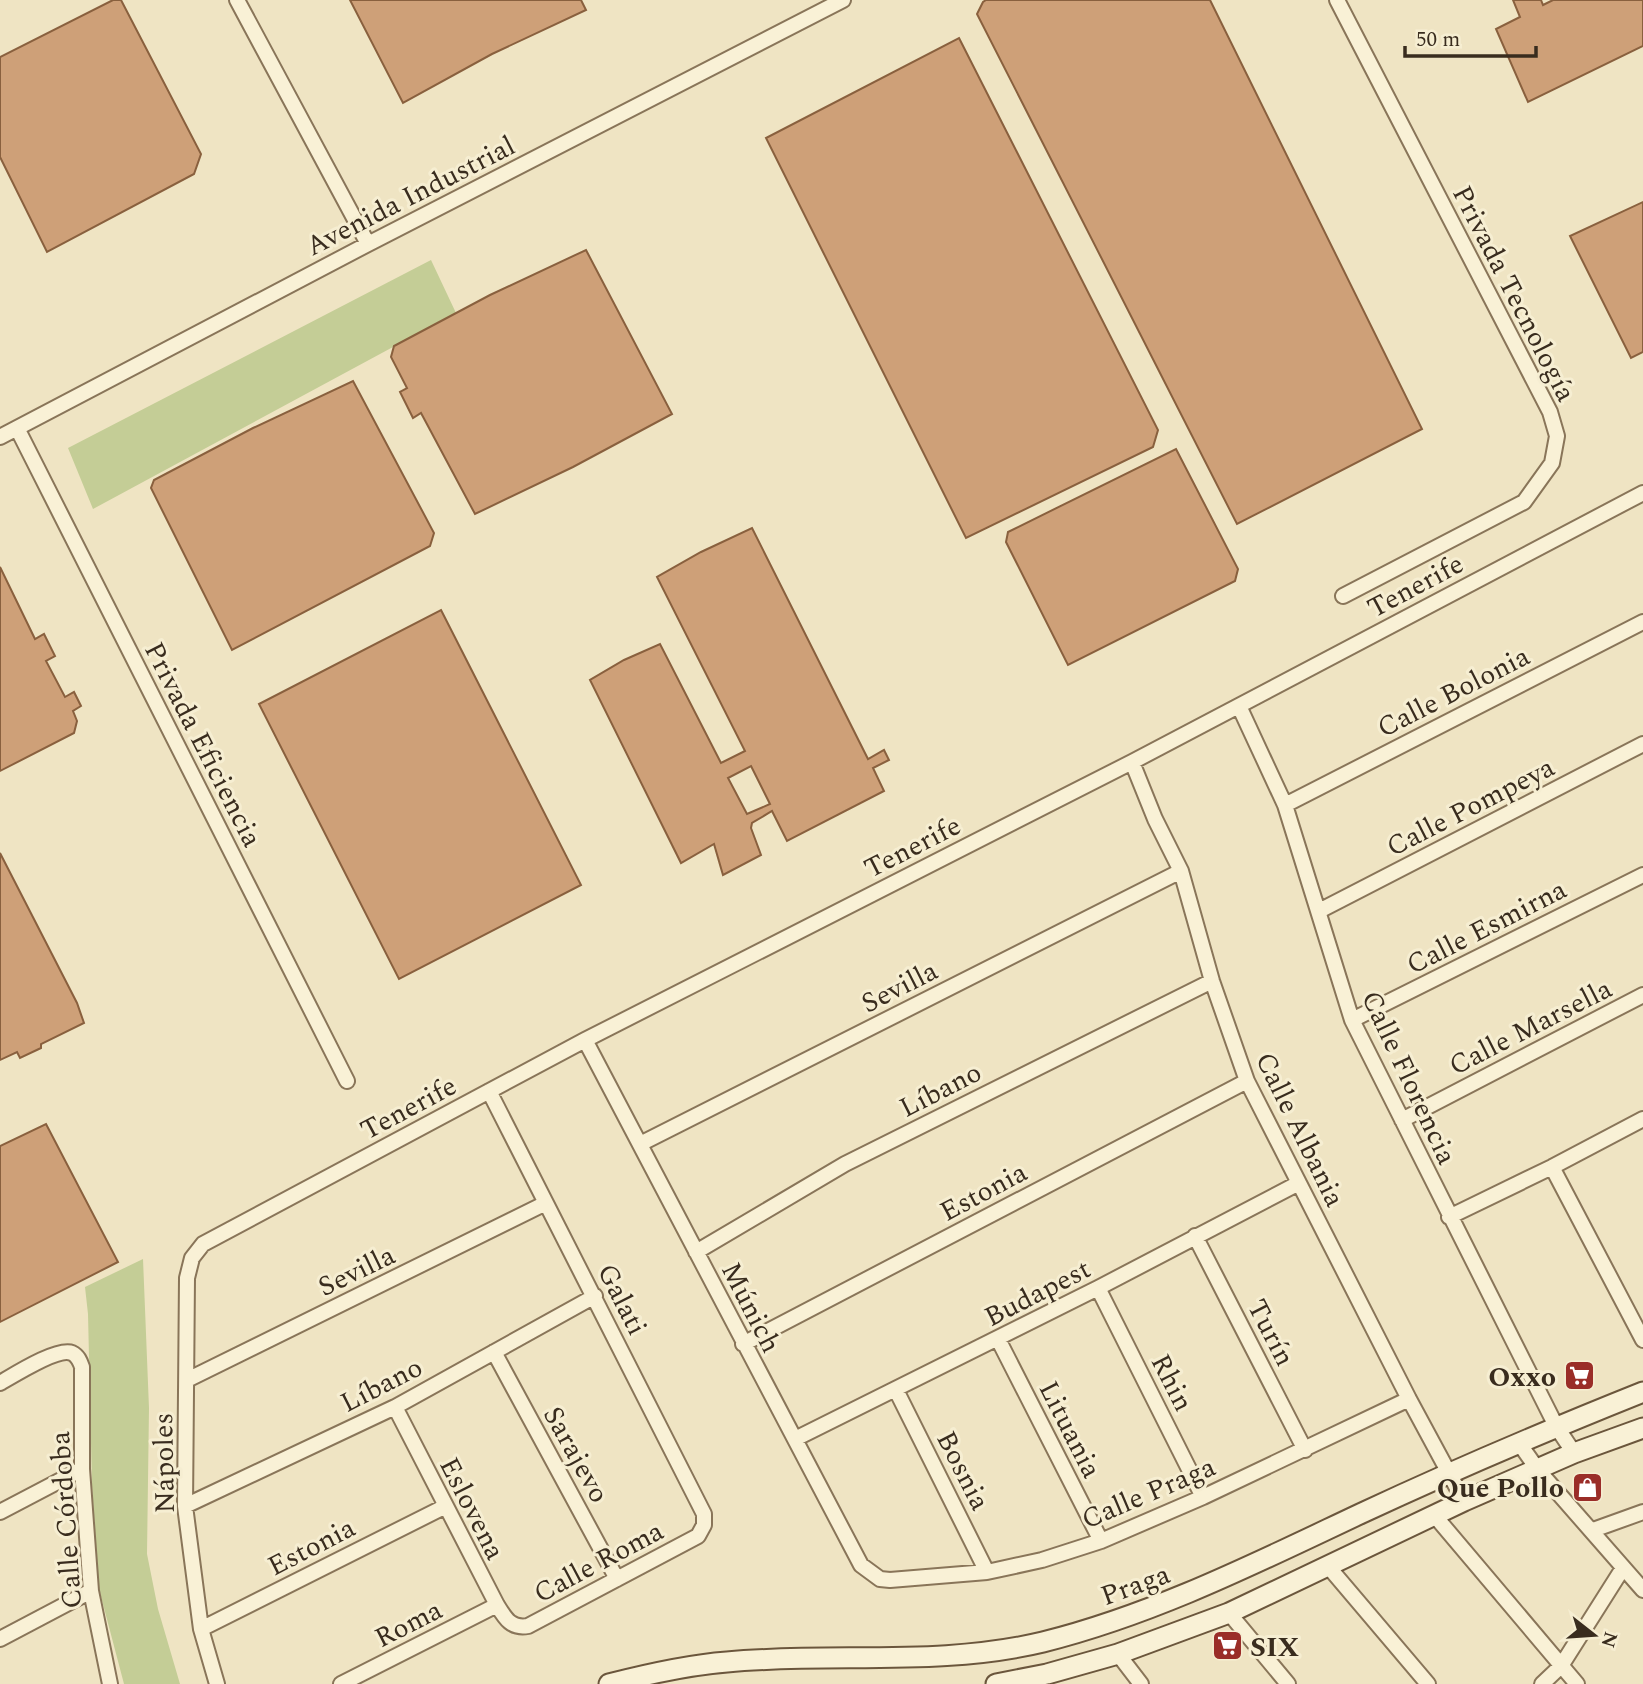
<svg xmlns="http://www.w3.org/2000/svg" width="1643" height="1684" viewBox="0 0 1643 1684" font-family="Spectral,serif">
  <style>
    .green { fill: #c4cd96 }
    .building { fill: #cea078; stroke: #89603e; stroke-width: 2; fill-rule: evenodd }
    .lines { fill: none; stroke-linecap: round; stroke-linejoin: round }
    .street-casing { stroke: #897559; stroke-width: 18 }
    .secondary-casing { stroke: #6b563c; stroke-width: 23 }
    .street { stroke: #f9f1d6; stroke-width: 14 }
    .secondary { stroke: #f9f1d6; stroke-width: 19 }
    .labels { text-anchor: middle; stroke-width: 6; stroke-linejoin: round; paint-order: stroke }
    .street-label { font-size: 28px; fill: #392c1e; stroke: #f6eed2 }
    .poi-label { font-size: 28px; font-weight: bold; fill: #392c1e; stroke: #f6eed2; text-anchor: end }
  </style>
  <rect width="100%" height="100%" fill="#efe4c3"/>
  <path class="green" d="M 431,260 L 456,313 L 93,509 L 68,448 Z
    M 143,1259 L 149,1408 L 147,1554 L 158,1609 L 180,1684 L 124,1684 L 99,1589 L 92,1486 L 88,1314 L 85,1287 Z"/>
  <path class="building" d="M 113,0 L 121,0 L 201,154 L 194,174 L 47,252 L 0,157 L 0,57 Z
    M 350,0 L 581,0 L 586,10 L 492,54 L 403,103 Z
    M 986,0 L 1210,0 L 1422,429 L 1237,524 L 977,14 L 983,2 Z
    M 1513,0 L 1541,0 L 1543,5 L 1553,0 L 1643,0 L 1643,46 L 1528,102 L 1496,29 L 1520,17 Z
    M 959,38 L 1158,430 L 1153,447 L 966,538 L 766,138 Z
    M 1643,202 L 1643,352 L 1631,358 L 1570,236 Z
    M 586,250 L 672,414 L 573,467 L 475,514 L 421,413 L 413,418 L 400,392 L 407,388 L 391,357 L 394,346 L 490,295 Z
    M 353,381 L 434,533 L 430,546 L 232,650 L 151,488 L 154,480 L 253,428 Z
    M 1176,449 L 1238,569 L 1235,581 L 1068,665 L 1006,542 L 1008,532 Z
    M 752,528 L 868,759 L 884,750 L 889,760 L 873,768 L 884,791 L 787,841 L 772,811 L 752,823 L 751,828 L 761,855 L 723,875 L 714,844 L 681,863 L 590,680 L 624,660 L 660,644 L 721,763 L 745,751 L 657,577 L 701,552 ZM 751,766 L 770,804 L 747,814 L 728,778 Z
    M 0,567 L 35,639 L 44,634 L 55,656 L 46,661 L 65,697 L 74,692 L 81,706 L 73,711 L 77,721 L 74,733 L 0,771 Z
    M 441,610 L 581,885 L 399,979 L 259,704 Z
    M 0,853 L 77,1003 L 84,1023 L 41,1044 L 41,1048 L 20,1058 L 17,1052 L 0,1060 Z
    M 46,1124 L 118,1262 L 0,1322 L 0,1146 Z"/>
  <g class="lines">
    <defs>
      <path id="street" d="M 237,0 L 368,244
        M 1337,0 L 1550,412 L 1557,436 L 1552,463 L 1524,502 L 1343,596
        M 17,428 L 347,1081
        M 0,437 L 368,244 L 843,0
        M 1239,706 L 1285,805 L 1352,1020 L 1556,1426 L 1574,1453
        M 1132,762 L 1155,819 L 1181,871 L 1212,981 L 1247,1081 L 1409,1399 L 1464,1501
        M 1285,805 L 1643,622
        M 1319,911 L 1643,744
        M 1352,1020 L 1643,875
        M 585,1040 L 861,1565 L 880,1579 L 890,1580 L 987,1572 L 1042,1560 L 1101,1541 L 1203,1497 L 1409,1399
        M 1402,1120 L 1643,995
        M 640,1144 L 1181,871
        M 1552,1167 L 1643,1340
        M 1449,1217 L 1552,1167 L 1643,1119
        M 1195,1236 L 1305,1450
        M 696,1252 L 845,1164 L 1212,981
        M 1098,1288 L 1203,1497
        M 998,1339 L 1101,1541
        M 743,1344 L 1247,1081
        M 494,1352 L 617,1579
        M 187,1380 L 546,1203
        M 0,1383 C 14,1375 58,1347 72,1353 C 78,1356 80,1361 82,1367 L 82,1469 L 91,1591 L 110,1684
        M 896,1390 L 987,1572
        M 395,1407 L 497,1605 C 505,1618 511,1629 528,1626 L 698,1536 L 704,1525 L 704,1514 L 489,1091
        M 795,1439 L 1098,1288 L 1299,1183
        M 1519,1443 L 1538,1470 L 1643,1590
        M 185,1506 L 395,1407 L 595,1296
        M 0,1512 L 82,1469
        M 1435,1516 L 1577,1684
        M 1593,1530 L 1643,1512
        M 1327,1565 L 1428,1684
        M 1229,1613 L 1288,1684
        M 201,1629 L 444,1507
        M 0,1639 L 91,1591
        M 1118,1654 L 1141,1684
        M 217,1684 L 201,1629 L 185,1506 L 187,1278 L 192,1258 L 203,1244 L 585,1040 L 1132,762 L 1643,493
        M 341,1684 L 497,1605
        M 1542,1684 L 1561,1666 L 1623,1568"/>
      <path id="secondary" d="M 609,1684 C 648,1674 687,1665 727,1662 C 833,1652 939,1667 1043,1642 C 1155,1614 1258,1562 1362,1513 C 1454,1470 1548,1430 1643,1392
        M 996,1684 L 1047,1674 L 1118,1654 L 1229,1613 L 1464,1501 L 1574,1453 L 1643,1428"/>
    </defs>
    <use href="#street" class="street-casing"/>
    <use href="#secondary" class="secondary-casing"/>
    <use href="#street" class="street"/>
    <use href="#secondary" class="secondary"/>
  </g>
  <defs>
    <symbol id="supermarket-square" viewBox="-11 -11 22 22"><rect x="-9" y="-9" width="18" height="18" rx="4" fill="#9a2d28" stroke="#f6eed2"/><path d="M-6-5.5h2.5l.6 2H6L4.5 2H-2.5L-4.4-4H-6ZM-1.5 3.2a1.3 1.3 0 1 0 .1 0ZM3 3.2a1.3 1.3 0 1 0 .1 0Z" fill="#fff"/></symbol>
    <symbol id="shop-square" viewBox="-11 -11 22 22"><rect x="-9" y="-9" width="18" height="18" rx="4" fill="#9a2d28" stroke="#f6eed2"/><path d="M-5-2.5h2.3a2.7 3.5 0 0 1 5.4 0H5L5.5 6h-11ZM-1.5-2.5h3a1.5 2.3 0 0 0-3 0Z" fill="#fff"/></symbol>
  </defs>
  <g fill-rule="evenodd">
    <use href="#supermarket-square" x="1562" y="1358" width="35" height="35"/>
    <use href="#shop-square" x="1570" y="1470" width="35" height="35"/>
    <use href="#supermarket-square" x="1210" y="1628" width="35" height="35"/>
  </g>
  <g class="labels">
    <g class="street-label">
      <text transform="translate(410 195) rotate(-27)" y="10">Avenida Industrial</text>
      <text transform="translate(1515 293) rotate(63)" y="10">Privada Tecnología</text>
      <text transform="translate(1415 585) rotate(-28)" y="10">Tenerife</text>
      <text transform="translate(1453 691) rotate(-27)" y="10">Calle Bolonia</text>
      <text transform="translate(204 744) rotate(63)" y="10">Privada Eficiencia</text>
      <text transform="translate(1470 806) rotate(-27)" y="10">Calle Pompeya</text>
      <text transform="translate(912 846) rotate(-27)" y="10">Tenerife</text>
      <text transform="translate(1486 926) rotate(-27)" y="10">Calle Esmirna</text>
      <text transform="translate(899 986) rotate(-27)" y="10">Sevilla</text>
      <text transform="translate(1530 1026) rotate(-27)" y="10">Calle Marsella</text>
      <text transform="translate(1410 1077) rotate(65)" y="10">Calle Florencia</text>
      <text transform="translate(940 1089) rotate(-27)" y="10">Líbano</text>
      <text transform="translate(408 1107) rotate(-28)" y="10">Tenerife</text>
      <text transform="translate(1301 1129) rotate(64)" y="10">Calle Albania</text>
      <text transform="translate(983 1191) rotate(-28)" y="10">Estonia</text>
      <text transform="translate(356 1270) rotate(-26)" y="10">Sevilla</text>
      <text transform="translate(1037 1292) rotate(-27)" y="10">Budapest</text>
      <text transform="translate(623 1299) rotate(63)" y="10">Galati</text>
      <text transform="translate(752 1307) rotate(63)" y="10">Múnich</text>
      <text transform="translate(1272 1332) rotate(63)" y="10">Turín</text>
      <text transform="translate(1173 1382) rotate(63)" y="10">Rhin</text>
      <text transform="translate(381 1384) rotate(-27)" y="10">Líbano</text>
      <text transform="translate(1071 1429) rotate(63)" y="10">Lituania</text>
      <text transform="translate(577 1454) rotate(61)" y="10">Sarajevo</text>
      <text transform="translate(163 1463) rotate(-91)" y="10">Nápoles</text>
      <text transform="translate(964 1470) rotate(63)" y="10">Bosnia</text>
      <text transform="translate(1148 1492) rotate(-23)" y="10">Calle Praga</text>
      <text transform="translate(473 1508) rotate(63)" y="10">Eslovena</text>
      <text transform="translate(65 1520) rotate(-94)" y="10">Calle Córdoba</text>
      <text transform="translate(311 1546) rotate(-27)" y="10">Estonia</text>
      <text transform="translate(598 1561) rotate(-28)" y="10">Calle Roma</text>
      <text transform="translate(1135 1584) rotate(-20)" y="10">Praga</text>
      <text transform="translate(408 1623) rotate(-27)" y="10">Roma</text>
    </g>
    <g class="poi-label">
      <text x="1556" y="1386">Oxxo</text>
      <text x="1564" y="1497">Que Pollo</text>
      <text x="1250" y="1656" text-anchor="start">SIX</text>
    </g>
  </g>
  <g transform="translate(1594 1635) rotate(107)" stroke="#f6eed2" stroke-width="5" paint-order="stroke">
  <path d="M0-5L12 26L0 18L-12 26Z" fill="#392c1e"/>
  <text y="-10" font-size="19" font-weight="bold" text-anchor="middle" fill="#392c1e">N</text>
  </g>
  <path d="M1405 46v10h131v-10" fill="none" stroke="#392c1e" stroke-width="3.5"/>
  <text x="1416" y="46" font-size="21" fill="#392c1e" stroke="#f6eed2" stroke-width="5" paint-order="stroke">50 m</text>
</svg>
